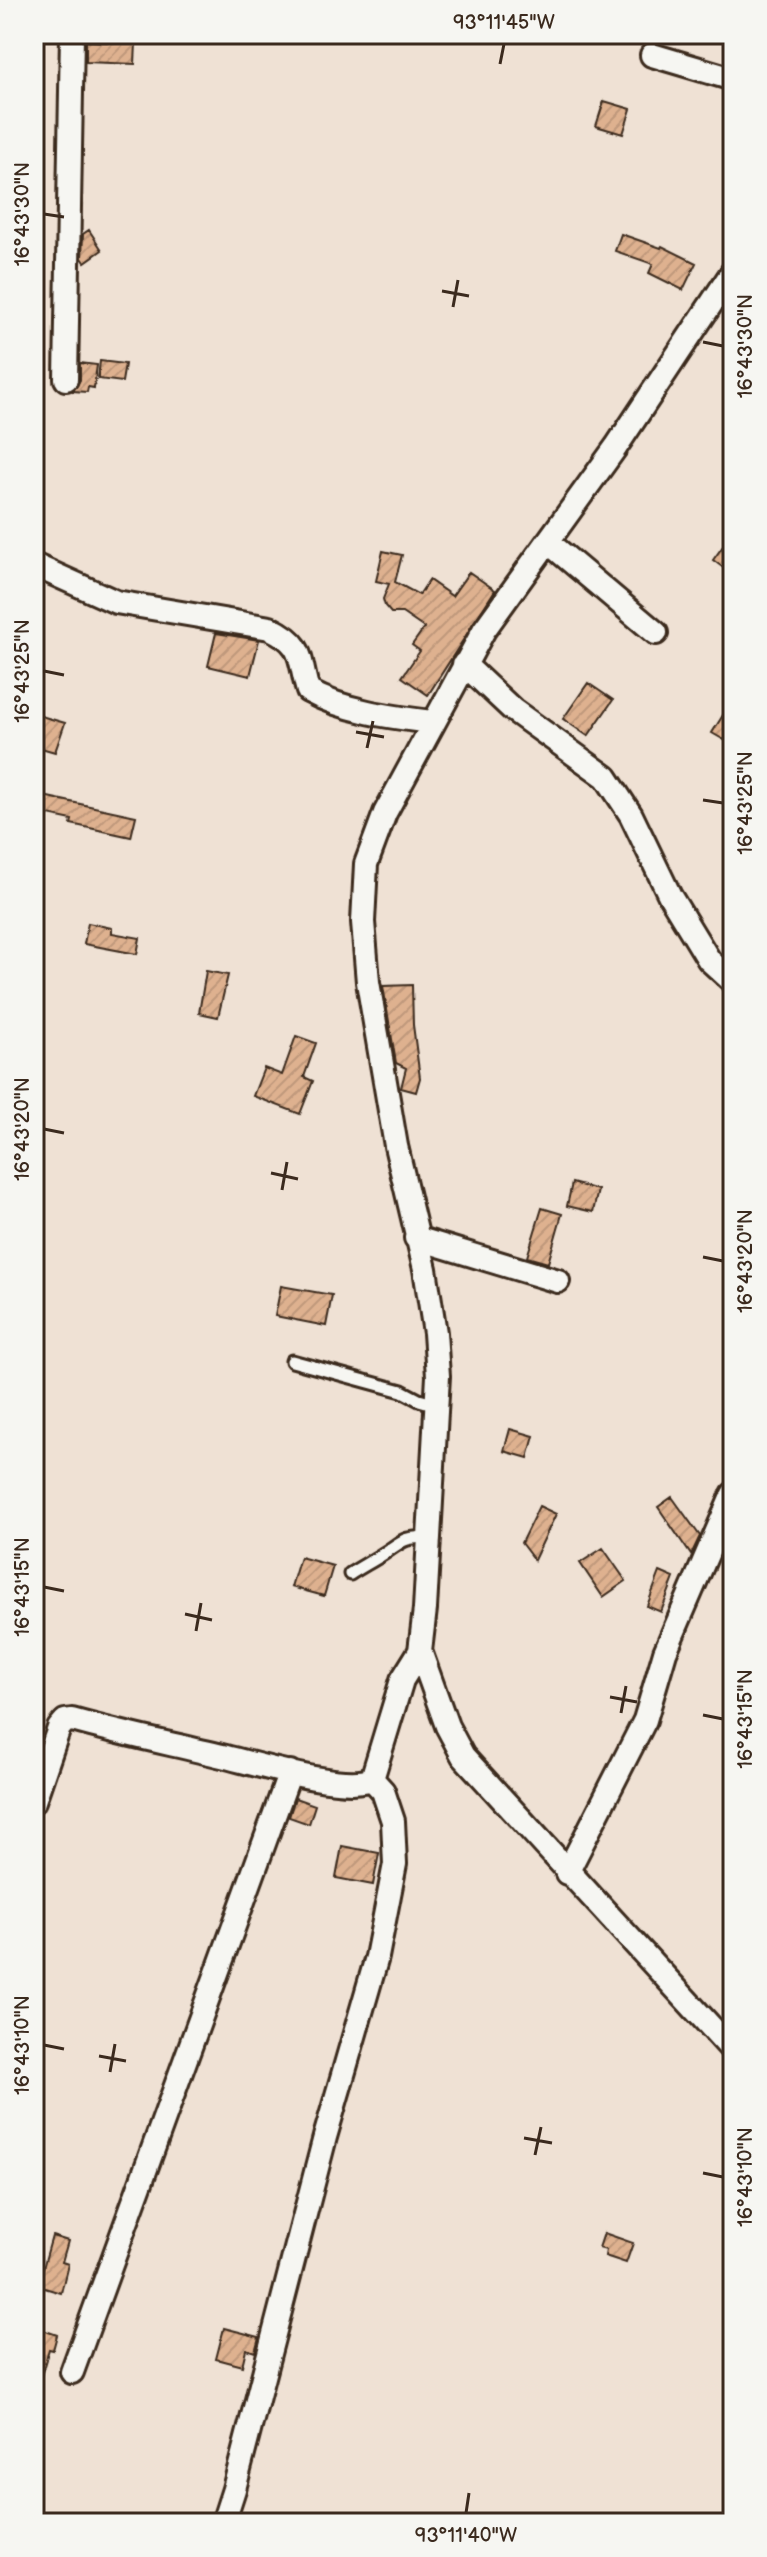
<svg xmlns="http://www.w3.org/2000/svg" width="767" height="2557" viewBox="0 0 767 2557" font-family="'Balsamiq Sans',sans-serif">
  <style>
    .building { fill: url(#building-hatch); stroke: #3b2a1e; stroke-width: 2 }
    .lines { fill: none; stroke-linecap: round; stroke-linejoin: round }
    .service-casing { stroke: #3b2a1e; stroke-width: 17 }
    .minor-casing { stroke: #3b2a1e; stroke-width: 28 }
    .service { stroke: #f6f6f2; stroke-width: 11 }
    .minor { stroke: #f6f6f2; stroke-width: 22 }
    .ticks { fill: none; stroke: #3b2a1e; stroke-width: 3 }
    .neatline { fill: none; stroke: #3b2a1e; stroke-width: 3 }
    .ticks-label { font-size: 20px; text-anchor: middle; fill: #3b2a1e }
  </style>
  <defs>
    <pattern id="building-hatch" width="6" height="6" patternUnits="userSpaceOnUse" patternTransform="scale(2)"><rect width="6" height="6" fill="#deb18f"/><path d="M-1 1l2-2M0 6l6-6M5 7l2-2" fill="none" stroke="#bf987b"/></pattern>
  </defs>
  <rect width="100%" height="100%" fill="#efe1d4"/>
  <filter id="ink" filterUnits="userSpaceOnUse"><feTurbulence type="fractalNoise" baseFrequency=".0125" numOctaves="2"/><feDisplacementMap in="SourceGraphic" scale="16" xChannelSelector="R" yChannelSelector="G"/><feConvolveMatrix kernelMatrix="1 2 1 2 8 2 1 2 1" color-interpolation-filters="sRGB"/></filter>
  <g filter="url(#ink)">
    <path class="building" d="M 86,41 L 136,43 L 135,64 L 86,62 Z
      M 604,101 L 631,109 L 623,134 L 596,126 Z
      M 89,230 L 102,250 L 85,262 L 82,258 L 83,234 Z
      M 621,234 L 661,248 L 662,246 L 696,263 L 683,290 L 649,273 L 653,264 L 615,251 Z
      M 100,361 L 125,364 L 122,382 L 98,379 Z
      M 80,363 L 97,365 L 94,388 L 88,387 L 87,392 L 73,391 L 80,380 Z
      M 733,532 L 733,575 L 713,560 Z
      M 383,551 L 402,555 L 395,582 L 419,595 L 429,580 L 452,596 L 469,572 L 495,590 L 428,695 L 402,677 L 420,651 L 412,645 L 424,628 L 402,613 L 391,613 L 385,606 L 383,599 L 389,584 L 376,581 Z
      M 216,633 L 259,640 L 250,676 L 208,666 Z
      M 588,683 L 613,700 L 588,736 L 563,719 Z
      M 34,714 L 65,723 L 55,752 L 34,746 Z
      M 723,715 L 733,721 L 733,745 L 712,733 Z
      M 34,794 L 136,816 L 131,837 L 71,824 L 72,820 L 34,812 Z
      M 88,923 L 112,928 L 112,933 L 140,938 L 137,954 L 84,944 Z
      M 206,971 L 228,975 L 218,1017 L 199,1013 Z
      M 412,985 L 413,1025 L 420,1078 L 416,1092 L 401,1088 L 406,1068 L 396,1063 L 383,986 Z
      M 296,1036 L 316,1043 L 304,1077 L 313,1081 L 300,1114 L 253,1096 L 264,1068 L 282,1075 Z
      M 572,1183 L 598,1190 L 593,1212 L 567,1206 Z
      M 542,1208 L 562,1214 L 548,1263 L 527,1257 Z
      M 281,1286 L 332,1295 L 326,1326 L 275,1316 Z
      M 510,1429 L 534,1436 L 528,1458 L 504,1451 Z
      M 672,1497 L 700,1536 L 691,1555 L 658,1507 Z
      M 539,1506 L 556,1514 L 534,1560 L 521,1543 Z
      M 603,1548 L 626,1581 L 603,1597 L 580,1563 Z
      M 300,1557 L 333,1566 L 324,1596 L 291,1587 Z
      M 660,1572 L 674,1578 L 661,1612 L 647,1606 Z
      M 295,1798 L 315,1805 L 309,1824 L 289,1817 Z
      M 342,1846 L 379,1853 L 373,1885 L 336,1878 Z
      M 604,2233 L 633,2243 L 626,2263 L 605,2256 L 606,2250 L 599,2248 Z
      M 52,2236 L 68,2241 L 62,2262 L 68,2264 L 61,2293 L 38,2286 Z
      M 37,2328 L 57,2335 L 53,2350 L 49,2349 L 38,2386 L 34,2386 L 34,2340 Z
      M 224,2328 L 259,2337 L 255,2352 L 246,2349 L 242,2366 L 216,2359 Z"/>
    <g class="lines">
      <defs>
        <path id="service" d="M 292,1361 L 402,1391 L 419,1400 L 437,1405
          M 350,1574 C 361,1567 372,1561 383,1554 C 405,1540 400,1538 429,1537"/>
        <path id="minor" d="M 652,55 L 733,79
          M 733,271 L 616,447 L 484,630 L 385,813 L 366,864 L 363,922 L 368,982 L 396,1146 L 425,1269 L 435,1333 L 438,1376 L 425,1609 L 420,1651 L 447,1726 L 463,1756 L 733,2051
          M 66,379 L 72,34
          M 548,542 L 656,633
          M 34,565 L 116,602 L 270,628 C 305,645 298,657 308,691 C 344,711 391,717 432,722
          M 464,664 L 513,710 L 606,777 L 631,815 L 670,896 L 709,960 L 733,982
          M 416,1238 L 558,1281
          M 372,1779 L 402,1680 L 420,1651
          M 34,1801 L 59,1728 L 65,1721 L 72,1720 C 122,1734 172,1744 222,1756 C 255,1764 344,1791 372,1779
          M 567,1873 L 645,1720 L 665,1652 L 733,1494
          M 72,2372 L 290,1772
          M 223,2523 L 234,2489 L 325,2137 L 377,1957 L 395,1864 L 393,1821 L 383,1791 L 372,1779"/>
      </defs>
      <use href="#service" class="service-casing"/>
      <use href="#minor" class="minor-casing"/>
      <use href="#service" class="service"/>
      <use href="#minor" class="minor"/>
    </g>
  </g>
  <path class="ticks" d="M 500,64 L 504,44M 44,214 L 64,217M 442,291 L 469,296M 453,307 L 458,280M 703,342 L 723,346M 44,671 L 64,675M 356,732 L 384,737M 367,748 L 373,721M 703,800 L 723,803M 44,1129 L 64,1133M 271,1173 L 298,1179M 282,1190 L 287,1162M 703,1257 L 723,1261M 44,1587 L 64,1591M 185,1614 L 212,1620M 196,1631 L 201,1603M 610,1697 L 637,1702M 621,1713 L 626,1686M 703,1715 L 723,1719M 44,2045 L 64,2049M 99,2056 L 126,2061M 110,2072 L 115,2044M 524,2138 L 552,2143M 535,2155 L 541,2127M 703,2173 L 723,2177M 466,2513 L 469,2493"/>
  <rect width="767" height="2557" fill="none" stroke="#f6f6f2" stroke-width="88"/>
  <rect x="44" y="44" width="679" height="2469" class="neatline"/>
  <g class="ticks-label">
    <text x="504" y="29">93°11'45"W</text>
    <text transform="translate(22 214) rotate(-90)" y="7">16°43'30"N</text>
    <text transform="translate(745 346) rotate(-90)" y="7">16°43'30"N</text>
    <text transform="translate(22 671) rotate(-90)" y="7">16°43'25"N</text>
    <text transform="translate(745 803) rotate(-90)" y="7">16°43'25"N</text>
    <text transform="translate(22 1129) rotate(-90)" y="7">16°43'20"N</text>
    <text transform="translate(745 1261) rotate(-90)" y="7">16°43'20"N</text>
    <text transform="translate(22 1587) rotate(-90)" y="7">16°43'15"N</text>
    <text transform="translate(745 1719) rotate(-90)" y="7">16°43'15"N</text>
    <text transform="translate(22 2045) rotate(-90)" y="7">16°43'10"N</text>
    <text transform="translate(745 2177) rotate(-90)" y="7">16°43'10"N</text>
    <text x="466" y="2542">93°11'40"W</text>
  </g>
</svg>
